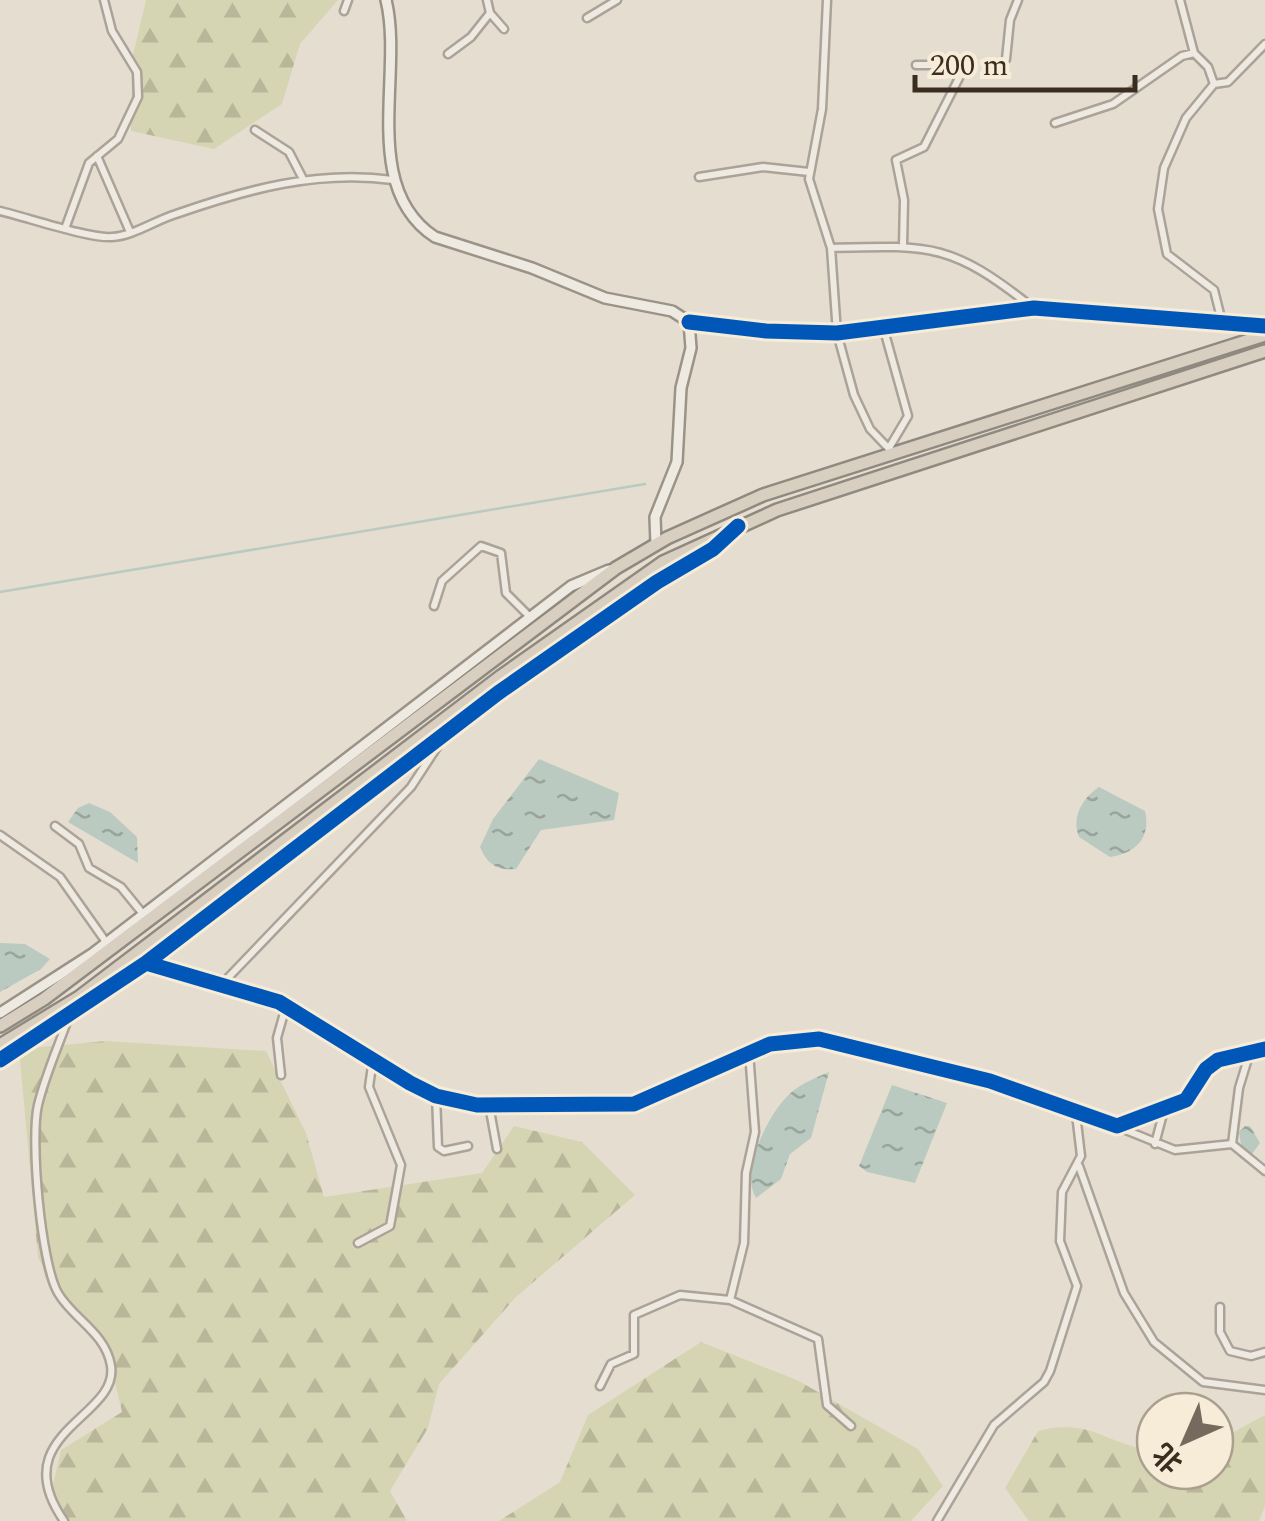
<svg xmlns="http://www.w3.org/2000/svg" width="1265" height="1521" viewBox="0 0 1265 1521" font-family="Spectral,'Noto Sans SC',serif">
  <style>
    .forest { fill: url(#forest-firs) }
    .water { fill: url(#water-ripples) }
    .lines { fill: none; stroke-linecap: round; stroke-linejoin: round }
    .stream { stroke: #bacac1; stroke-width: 2.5 }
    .street-casing { stroke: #aba398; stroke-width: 11 }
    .secondary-casing { stroke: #9b9388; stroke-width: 14 }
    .highway-casing { stroke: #90897f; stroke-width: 16 }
    .street { stroke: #eeeae2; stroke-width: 6 }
    .secondary { stroke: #eeeae2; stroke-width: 9 }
    .highway { stroke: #d8cfc1; stroke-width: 11 }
    .cycleway-casing { stroke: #f6ecd7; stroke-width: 21 }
    .cycleway { stroke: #0057b8; stroke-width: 15 }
  </style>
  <defs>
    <pattern id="forest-firs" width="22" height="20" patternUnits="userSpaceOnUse" patternTransform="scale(2.5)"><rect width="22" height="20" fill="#d5d5b3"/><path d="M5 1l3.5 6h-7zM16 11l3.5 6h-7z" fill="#b8b79a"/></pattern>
    <pattern id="water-ripples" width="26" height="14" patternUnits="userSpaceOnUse" patternTransform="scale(2.5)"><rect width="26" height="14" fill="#bacac1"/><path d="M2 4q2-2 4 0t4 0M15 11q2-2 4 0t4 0" fill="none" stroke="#98a49c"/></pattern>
  </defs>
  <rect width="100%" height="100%" fill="#e5ded0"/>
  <path class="forest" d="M 146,0 L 338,0 L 300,44 L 282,104 L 214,149 L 131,131 L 132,59 Z
    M 106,1041 L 266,1051 L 306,1133 L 324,1197 L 482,1173 L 514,1126 L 582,1142 L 635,1195 L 516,1297 L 439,1384 L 428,1428 L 390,1491 L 407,1521 L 61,1521 L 52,1489 L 61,1450 L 122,1412 L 109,1357 L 64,1309 L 38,1257 L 19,1049 Z
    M 701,1342 L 797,1380 L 918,1449 L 943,1486 L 911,1521 L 499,1521 L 560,1482 L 588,1415 Z
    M 1265,1415 L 1265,1506 L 1259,1521 L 1029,1521 L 1005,1488 L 1038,1431 C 1093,1416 1110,1449 1155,1449 L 1155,1471 L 1215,1471 L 1215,1442 Z"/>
  <path class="water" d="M 539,759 L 619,793 L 614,820 L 541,830 L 516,869 C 497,871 487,864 480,847 L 493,819 Z
    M 1099,787 L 1145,811 C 1151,838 1136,853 1110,857 L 1079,837 C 1071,818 1082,798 1099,787 Z
    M 89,803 L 110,812 L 137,837 L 138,863 L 68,822 L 78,808 Z
    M 0,943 L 25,944 L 50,959 L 41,969 L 0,992 Z
    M 829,1072 L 811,1138 L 790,1154 L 781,1179 L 756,1198 C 739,1171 770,1109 793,1091 C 803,1083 817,1077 829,1072 Z
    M 892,1085 L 947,1103 L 915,1183 L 867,1172 L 859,1166 Z
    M 1245,1126 L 1250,1126 L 1260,1143 L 1252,1154 L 1241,1145 L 1239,1132 Z"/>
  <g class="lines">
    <path class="stream" d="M 0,592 L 645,484"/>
    <defs>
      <path id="street" d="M 487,0 L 490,13 L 504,29
        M 827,0 L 822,109 L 809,179 L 831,248 L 837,333 L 854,395 L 870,429 L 893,453
        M 1180,0 L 1194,53
        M 344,11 L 348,0
        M 587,18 L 617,0
        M 448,54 L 471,37 L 490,13
        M 1006,59 L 1010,20 L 1018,0
        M 1214,84 L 1228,82 L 1265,44
        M 1055,123 L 1113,104 L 1182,56 L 1194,53 L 1208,67 L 1214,84 L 1186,118 L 1164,168 L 1158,209 L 1167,254 L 1214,290 L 1222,322
        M 255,130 L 289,152 L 302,177
        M 97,156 L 130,232
        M 699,177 L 763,167 L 809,172
        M 0,211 C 26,217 90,239 112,237 C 133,236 156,220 176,214 C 248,189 317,170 393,180
        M 66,226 L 89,163 L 118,139 L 138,97 L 137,72 L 112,31 L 104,0
        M 903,246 L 904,200 L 896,160 L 924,147 L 963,70 L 958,65 L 916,65
        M 831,248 C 931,245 951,243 1032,307
        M 689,322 L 766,331 L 837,333 L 1034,308 L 1265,326
        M 884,330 L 908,416 L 889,448
        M 434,606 L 442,581 L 481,546 L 501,553 L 506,593 L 531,618
        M 55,826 L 79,844 L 89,868 L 121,887 L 143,914
        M 0,835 L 60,877 L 106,942
        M 146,963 L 279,1002 L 410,1083 L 436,1096 L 477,1105 L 634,1104 L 770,1044 L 819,1039 L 990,1081 L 1117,1126 L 1186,1100 L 1206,1069 L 1218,1060 L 1265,1049
        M 223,983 L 411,787 L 445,735
        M 1250,1052 L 1239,1088 L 1232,1144 L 1265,1171
        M 281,1075 L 277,1038 L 286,1006
        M 436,1096 L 438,1147 L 444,1151 L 468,1146
        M 489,1105 L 497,1149
        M 1118,1127 L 1175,1150 L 1232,1144
        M 1155,1144 L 1164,1110
        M 1079,1166 L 1124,1293 L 1154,1342 L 1203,1382 L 1265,1390
        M 358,1243 L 390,1226 L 401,1165 L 369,1087 L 373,1059
        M 730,1300 L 744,1243 L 746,1173 L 755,1132 L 749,1052
        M 1220,1307 L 1220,1332 L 1230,1351 L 1251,1356 L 1265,1352
        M 600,1386 L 611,1364 L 634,1354 L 634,1315 L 680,1295 L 730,1300 L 818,1339 L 827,1405 L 851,1426
        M 64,1521 C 3,1433 119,1418 111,1366 C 106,1333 73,1319 58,1293 C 41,1264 30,1139 38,1105 C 45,1076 58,1047 68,1019
        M 937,1521 L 994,1425 L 1044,1382 L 1050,1371 L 1077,1286 L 1060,1241 L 1062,1192 L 1081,1156 L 1076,1114"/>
      <path id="secondary" d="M 386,0 C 404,73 359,187 435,237 L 532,268 L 605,298 L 672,311 L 689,322 L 691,348 L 681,388 L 677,462 L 655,517 L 656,544
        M 0,1013 L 92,954 L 571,586 L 609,570
        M 0,1060 L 146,963 L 498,693 L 728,534"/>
      <path id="highway" d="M 0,1026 L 44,999 L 616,568 L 667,538 L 763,495 L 1265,335
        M 0,1045 L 79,997 L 501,676 L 663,562 L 777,510 L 1265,351"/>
    </defs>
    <use href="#street" class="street-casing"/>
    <use href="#secondary" class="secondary-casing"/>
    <use href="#highway" class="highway-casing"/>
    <use href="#street" class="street"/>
    <use href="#secondary" class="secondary"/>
    <use href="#highway" class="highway"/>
    <defs>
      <path id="cycleway" d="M 689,322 L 766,331 L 837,333 L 1034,308 L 1265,326
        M 146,963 L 279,1002 L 410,1083 L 436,1096 L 477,1105 L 634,1104 L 770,1044 L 819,1039 L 990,1081 L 1117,1126 L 1186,1100 L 1206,1069 L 1218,1060 L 1265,1049
        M 0,1060 L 146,963 L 498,693 L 657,582 L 713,549 L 738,526"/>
    </defs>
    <use href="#cycleway" class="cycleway-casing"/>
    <use href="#cycleway" class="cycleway"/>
  </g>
  <g transform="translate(1185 1441) rotate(225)"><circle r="48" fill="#f6ecd7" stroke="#ab9f8e" stroke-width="2.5"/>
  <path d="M0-8L18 38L0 25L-18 38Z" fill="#766a5e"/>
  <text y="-15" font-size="28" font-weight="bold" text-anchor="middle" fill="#3b2c20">北</text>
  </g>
  <path d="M915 75v15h220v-15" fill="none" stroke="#3b2c20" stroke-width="5"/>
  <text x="930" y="75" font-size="30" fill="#3b2c20" stroke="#f6ecd7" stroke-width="8" paint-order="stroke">200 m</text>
</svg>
